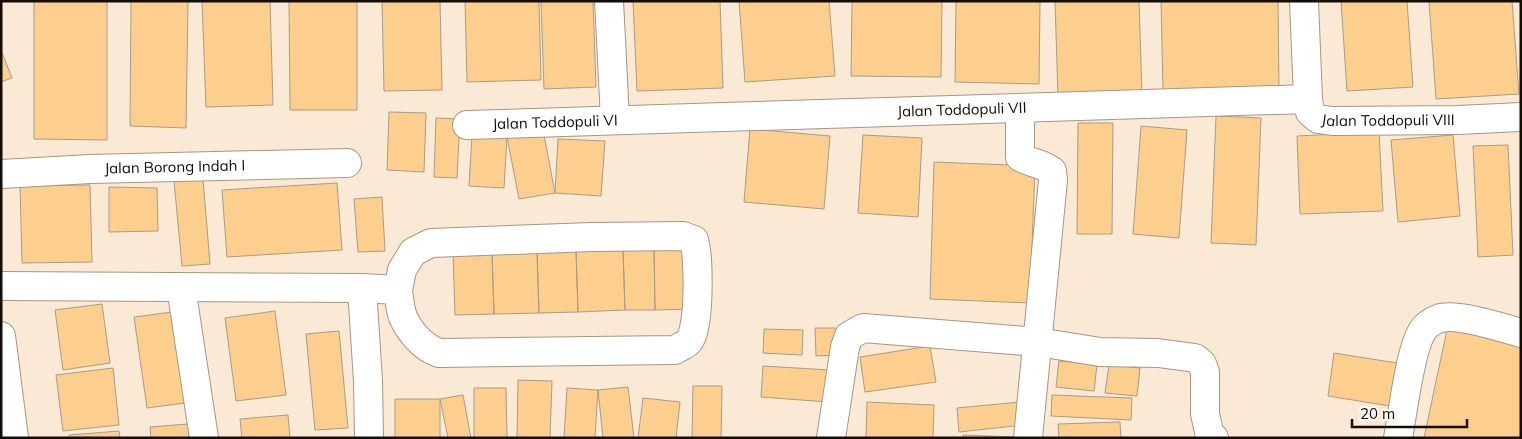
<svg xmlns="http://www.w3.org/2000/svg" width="1522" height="439" viewBox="0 0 1522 439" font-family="Mulish,sans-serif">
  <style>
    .building { fill: #fdcf8e; stroke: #ab9c88 }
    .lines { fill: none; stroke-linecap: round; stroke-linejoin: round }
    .street-casing { stroke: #a69783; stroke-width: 30 }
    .street { stroke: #fff; stroke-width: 28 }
    .labels { text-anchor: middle; stroke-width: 5; stroke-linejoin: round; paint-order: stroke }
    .street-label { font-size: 15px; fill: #130d06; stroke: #fff8f0 }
  </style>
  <rect width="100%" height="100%" fill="#fae9d4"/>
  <path class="building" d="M 34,1 L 107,1 L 107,140 L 34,139 Z
    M 131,1 L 188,1 L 186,128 L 130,126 Z
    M 202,1 L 270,1 L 273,105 L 206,107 Z
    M 289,1 L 357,1 L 357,110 L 290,110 Z
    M 382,1 L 440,1 L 442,90 L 384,91 Z
    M 465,1 L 539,1 L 541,80 L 467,82 Z
    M 541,1 L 593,1 L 596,87 L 544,89 Z
    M 633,1 L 720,1 L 723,88 L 637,91 Z
    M 739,1 L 829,1 L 835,76 L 745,82 Z
    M 852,1 L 942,1 L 941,77 L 851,76 Z
    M 956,1 L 1040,1 L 1039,84 L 955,82 Z
    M 1055,1 L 1139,1 L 1142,94 L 1058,97 Z
    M 1161,1 L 1278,1 L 1279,90 L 1163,91 Z
    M 1341,1 L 1407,1 L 1413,87 L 1347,91 Z
    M 1429,1 L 1512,1 L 1519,94 L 1436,99 Z
    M 1,50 L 12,78 L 1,82 Z
    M 389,112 L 426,113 L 424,172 L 387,170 Z
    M 1216,116 L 1261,118 L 1256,245 L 1211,243 Z
    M 436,118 L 460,119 L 457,178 L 434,177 Z
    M 1078,123 L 1113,123 L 1112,234 L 1077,234 Z
    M 1141,126 L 1187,130 L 1179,238 L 1133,234 Z
    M 750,129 L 830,136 L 824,209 L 744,202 Z
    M 543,130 L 555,193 L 519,199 L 507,137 Z
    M 1379,132 L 1383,211 L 1300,214 L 1297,136 Z
    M 472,135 L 507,137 L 504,188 L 469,186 Z
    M 863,135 L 922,138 L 918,217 L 858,213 Z
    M 1453,135 L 1460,216 L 1398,222 L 1391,140 Z
    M 558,139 L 605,141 L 601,196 L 555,193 Z
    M 1508,145 L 1513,255 L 1478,257 L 1473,146 Z
    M 934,162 L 1035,166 L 1030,303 L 930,299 Z
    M 203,179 L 210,264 L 182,266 L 174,181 Z
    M 337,183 L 342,250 L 227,257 L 222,190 Z
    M 90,185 L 92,262 L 22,263 L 20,186 Z
    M 109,187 L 157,188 L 158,231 L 109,232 Z
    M 382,197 L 385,251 L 358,252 L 354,199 Z
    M 688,247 L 690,309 L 655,310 L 654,248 Z
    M 654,248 L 655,310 L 625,310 L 623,249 Z
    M 623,249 L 625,310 L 578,312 L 576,250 Z
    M 576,250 L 578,312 L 539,313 L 537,251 Z
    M 537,251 L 539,313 L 494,314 L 492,253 Z
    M 492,253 L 494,314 L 455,315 L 453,254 Z
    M 102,304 L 110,363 L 63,370 L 55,310 Z
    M 275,311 L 286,395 L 236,401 L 225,318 Z
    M 172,312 L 185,403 L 147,408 L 134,317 Z
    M 1448,325 L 1521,341 L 1521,438 L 1424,438 Z
    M 815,328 L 836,328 L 837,355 L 816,356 Z
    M 764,329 L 803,330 L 802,355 L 763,353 Z
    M 339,331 L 348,428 L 315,430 L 306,334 Z
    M 930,346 L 936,382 L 865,392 L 860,357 Z
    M 1334,353 L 1397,363 L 1390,406 L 1328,396 Z
    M 1059,361 L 1097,365 L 1094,391 L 1056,387 Z
    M 1109,365 L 1140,368 L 1137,396 L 1105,393 Z
    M 763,366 L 830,370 L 828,402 L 761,397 Z
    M 113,368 L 119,425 L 63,431 L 56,375 Z
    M 518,380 L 552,381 L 550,438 L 517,438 Z
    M 693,386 L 722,386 L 721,438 L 692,438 Z
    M 628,387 L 634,438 L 603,438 L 598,390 Z
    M 474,388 L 506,388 L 507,438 L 474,438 Z
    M 567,388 L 598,390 L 595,438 L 564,438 Z
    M 463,395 L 471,438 L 448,438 L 440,399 Z
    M 1052,395 L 1132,398 L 1131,420 L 1051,416 Z
    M 643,398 L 680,402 L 676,438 L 638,438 Z
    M 395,399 L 440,399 L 440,438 L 395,438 Z
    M 867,402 L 934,405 L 933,438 L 866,438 Z
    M 1020,402 L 1023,425 L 959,432 L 957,408 Z
    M 288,415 L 290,438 L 242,438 L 240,419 Z
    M 1120,422 L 1121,438 L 1059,438 L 1058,424 Z
    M 188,424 L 189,438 L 151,438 L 150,427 Z
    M 119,431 L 120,438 L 69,438 L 69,435 Z
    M 963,435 L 1016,437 L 1016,438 L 963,438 Z"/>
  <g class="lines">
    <defs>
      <g id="street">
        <path d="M 609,1 L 615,119"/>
        <path id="s1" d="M 1304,1 L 1308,99 L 1310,112 L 1318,119 L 1332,121 L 1458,120 L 1521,117"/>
        <path d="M 1020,108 L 1020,157 C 1030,163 1042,163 1052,171 L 1053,180 L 1028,438"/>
        <path id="s2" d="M 467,125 L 1308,99"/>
        <path id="s3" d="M 1,174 L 90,169 L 347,163"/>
        <path d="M 1,286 L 362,288 L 398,290 L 402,270 L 413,252 L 431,243 L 592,237 L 683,236 L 694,240 C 699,257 700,329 689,341 C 686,345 679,347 675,350 L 439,353 C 424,348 410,333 403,317 C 400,309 399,298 398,290"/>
        <path d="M 181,287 L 204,438"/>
        <path d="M 362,288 L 368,381 L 369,438"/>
        <path d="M 1,336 L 14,438"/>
        <path d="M 831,438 L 845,347 L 849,336 L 863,328 L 1038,342 L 1100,352 L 1158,353 L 1195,358 L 1202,364 L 1205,372 L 1205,414 L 1210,436 L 1214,438"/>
        <path d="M 1398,438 C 1403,413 1410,348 1423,330 C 1425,326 1434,320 1438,319 C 1454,312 1504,328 1521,333"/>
      </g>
    </defs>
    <use href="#street" class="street-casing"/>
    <use href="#street" class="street"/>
  </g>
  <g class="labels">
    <g class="street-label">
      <text dy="5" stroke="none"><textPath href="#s2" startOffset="495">Jalan Toddopuli VII</textPath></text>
      <text dy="5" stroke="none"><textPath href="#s2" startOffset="88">Jalan Toddopuli VI</textPath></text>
      <text dy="5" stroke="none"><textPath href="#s1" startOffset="192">Jalan Toddopuli VIII</textPath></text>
      <text dy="5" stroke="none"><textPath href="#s3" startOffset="174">Jalan Borong Indah I</textPath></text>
    </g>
  </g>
  <rect width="1522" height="439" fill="none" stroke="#130d06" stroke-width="5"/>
  <path d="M1352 419v8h115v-8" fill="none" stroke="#130d06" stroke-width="2.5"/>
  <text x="1360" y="419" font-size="15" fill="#130d06" stroke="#fff8f0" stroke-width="4" paint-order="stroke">20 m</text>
</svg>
